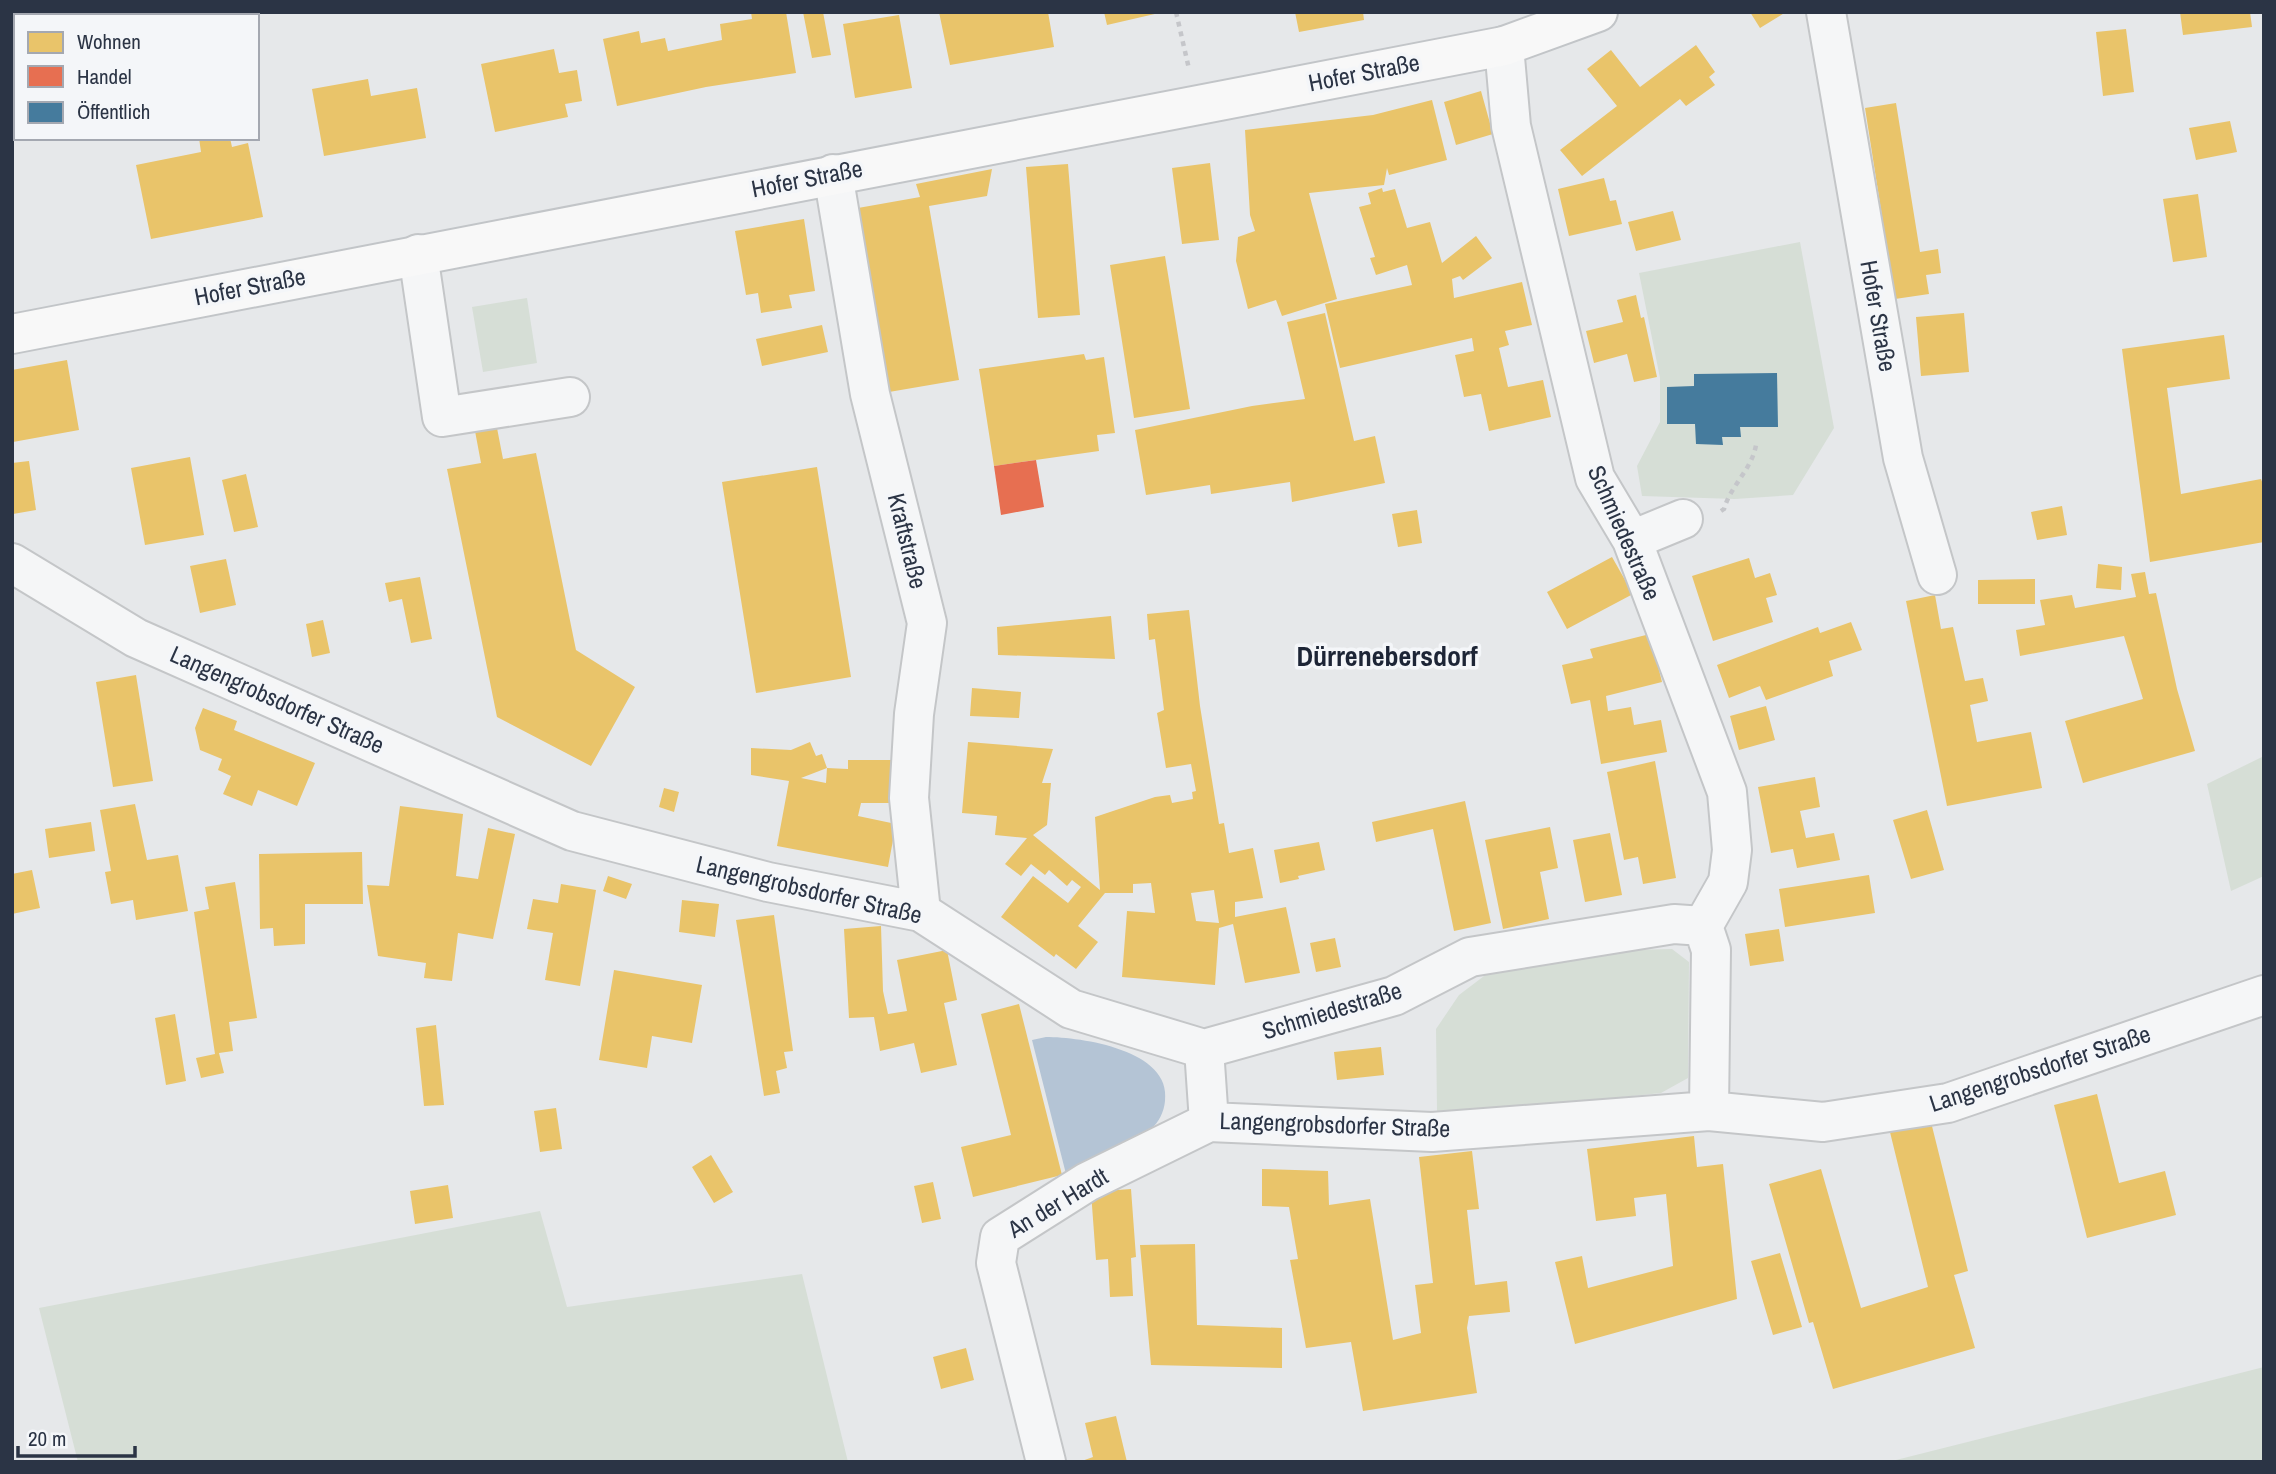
<svg xmlns="http://www.w3.org/2000/svg" width="2276" height="1474" viewBox="0 0 2276 1474" font-family="'Archivo Narrow',sans-serif">
  <style>
    .green { fill: #d6ded6 }
    .water { fill: #b4c4d5 }
    .homes { fill: #e9c46a; fill-rule: evenodd }
    .shops { fill: #e76f51 }
    .public { fill: #457b9d }
    .lines { fill: none; stroke-linecap: round; stroke-linejoin: round }
    .minor-casing { stroke: #c4c6c8; stroke-width: 42 }
    .major-casing { stroke: #c2c5c8; stroke-width: 42 }
    .path { stroke: #c5c6ca; stroke-width: 4.5; stroke-dasharray: 5 5; stroke-linecap: butt }
    .minor { stroke: #f5f6f7; stroke-width: 38 }
    .major { stroke: #f8f8f8; stroke-width: 38 }
    .labels { text-anchor: middle; stroke-width: 7; stroke-linejoin: round; paint-order: stroke }
    .street-label { font-size: 24px; fill: #2b3445; stroke: #f4f6f9 }
    .quarter-label { font-size: 28px; font-weight: bold; fill: #1d2536; stroke: #f4f6f9 }
  </style>
  <rect width="100%" height="100%" fill="#e6e8ea"/>
  <path class="green" d="M 1800,242 L 1834,428 L 1793,495 L 1735,499 L 1642,496 L 1637,466 L 1660,422 L 1660,378 L 1639,273 Z
    M 527,298 L 537,363 L 483,372 L 472,307 Z
    M 2264,756 L 2264,876 L 2231,891 L 2207,784 Z
    M 1672,949 L 1689,962 L 1688,1078 L 1661,1093 L 1584,1101 L 1437,1111 L 1436,1029 L 1459,995 L 1492,970 L 1630,950 Z
    M 540,1211 L 567,1307 L 802,1274 L 848,1462 L 78,1462 L 39,1308 Z
    M 2264,1367 L 2264,1462 L 1896,1462 L 1896,1460 Z"/>
  <path class="water" d="M 1046,1037 C 1081,1037 1172,1050 1165,1101 C 1164,1112 1159,1122 1151,1129 C 1133,1147 1090,1162 1066,1174 L 1032,1040 Z"/>
  <path class="homes" d="M 751,12 L 786,12 L 796,73 L 706,87 L 617,106 L 603,39 L 639,31 L 641,43 L 665,38 L 668,51 L 722,40 L 720,24 L 752,19 Z
    M 803,12 L 823,12 L 831,55 L 812,58 Z
    M 939,12 L 1048,12 L 1054,47 L 950,65 Z
    M 1104,12 L 1159,12 L 1159,13 L 1107,25 Z
    M 1295,12 L 1363,12 L 1364,20 L 1299,32 Z
    M 1750,12 L 1786,12 L 1760,28 Z
    M 2180,12 L 2250,12 L 2252,27 L 2183,35 Z
    M 899,15 L 912,88 L 855,98 L 843,24 Z
    M 2126,29 L 2134,92 L 2103,96 L 2096,32 Z
    M 1696,45 L 1715,72 L 1709,77 L 1715,85 L 1686,106 L 1680,99 L 1582,176 L 1560,150 L 1617,106 L 1587,69 L 1611,50 L 1640,87 Z
    M 554,49 L 559,73 L 577,70 L 582,101 L 565,104 L 568,117 L 495,132 L 481,64 Z
    M 368,79 L 371,96 L 417,88 L 426,138 L 324,156 L 312,89 Z
    M 1481,91 L 1493,134 L 1456,145 L 1444,102 Z
    M 1432,100 L 1447,160 L 1389,175 L 1387,168 L 1384,185 L 1309,193 L 1337,299 L 1282,316 L 1276,300 L 1248,309 L 1236,261 L 1238,237 L 1255,231 L 1250,215 L 1245,130 L 1373,115 Z
    M 1896,103 L 1920,252 L 1938,249 L 1941,273 L 1926,275 L 1929,294 L 1895,299 L 1865,108 Z
    M 2230,121 L 2237,152 L 2196,160 L 2189,128 Z
    M 199,138 L 230,138 L 232,147 L 248,143 L 263,217 L 151,239 L 136,165 L 201,152 Z
    M 1210,163 L 1219,240 L 1182,244 L 1172,168 Z
    M 1068,164 L 1080,315 L 1038,318 L 1026,167 Z
    M 992,169 L 987,196 L 929,206 L 959,380 L 889,392 L 858,208 L 920,197 L 916,184 Z
    M 1604,178 L 1610,201 L 1616,200 L 1622,224 L 1569,236 L 1558,189 Z
    M 1382,188 L 1383,192 L 1395,189 L 1407,228 L 1430,222 L 1442,263 L 1476,236 L 1492,258 L 1463,280 L 1460,276 L 1452,279 L 1454,298 L 1522,282 L 1532,325 L 1505,331 L 1509,345 L 1499,348 L 1508,387 L 1543,380 L 1551,417 L 1489,431 L 1481,394 L 1464,397 L 1455,355 L 1474,351 L 1472,338 L 1340,368 L 1325,304 L 1412,285 L 1407,265 L 1376,275 L 1370,258 L 1375,257 L 1359,207 L 1371,204 L 1368,193 Z
    M 2198,194 L 2207,257 L 2173,262 L 2163,199 Z
    M 1673,211 L 1681,240 L 1636,251 L 1628,222 Z
    M 804,219 L 815,291 L 789,295 L 792,308 L 761,313 L 758,293 L 746,295 L 735,231 Z
    M 1165,256 L 1190,409 L 1134,418 L 1110,265 Z
    M 1636,295 L 1641,318 L 1644,317 L 1657,377 L 1634,382 L 1627,354 L 1594,363 L 1586,331 L 1623,322 L 1617,300 Z
    M 1325,313 L 1354,441 L 1375,436 L 1385,483 L 1292,502 L 1290,482 L 1211,494 L 1210,485 L 1146,495 L 1135,430 L 1252,406 L 1305,399 L 1287,322 Z
    M 1964,313 L 1969,372 L 1921,376 L 1916,317 Z
    M 822,325 L 828,352 L 762,366 L 756,339 Z
    M 2224,335 L 2230,379 L 2167,388 L 2181,494 L 2261,479 L 2264,487 L 2264,542 L 2150,562 L 2122,349 Z
    M 1084,354 L 1086,360 L 1104,357 L 1115,433 L 1097,435 L 1099,451 L 994,466 L 979,369 Z
    M 67,360 L 79,430 L 13,442 L 12,370 Z
    M 497,428 L 503,459 L 536,453 L 576,650 L 635,687 L 591,766 L 497,717 L 447,469 L 481,463 L 475,431 Z
    M 190,457 L 204,535 L 145,545 L 131,468 Z
    M 29,461 L 36,510 L 13,514 L 12,463 Z
    M 817,467 L 851,677 L 756,693 L 722,482 Z
    M 246,474 L 258,527 L 234,532 L 222,480 Z
    M 2062,506 L 2067,535 L 2037,540 L 2031,512 Z
    M 1417,510 L 1422,543 L 1398,547 L 1392,514 Z
    M 1612,557 L 1633,594 L 1567,629 L 1547,592 Z
    M 1749,558 L 1755,578 L 1770,573 L 1777,595 L 1766,598 L 1773,622 L 1713,641 L 1692,576 Z
    M 226,559 L 236,605 L 200,613 L 190,566 Z
    M 2098,564 L 2122,567 L 2121,590 L 2096,588 Z
    M 2145,572 L 2149,594 L 2156,593 L 2177,689 L 2195,751 L 2083,783 L 2065,721 L 2143,699 L 2124,636 L 2020,656 L 2016,630 L 2045,625 L 2040,600 L 2072,595 L 2075,608 L 2136,597 L 2131,574 Z
    M 420,577 L 432,639 L 411,643 L 402,599 L 389,602 L 385,583 Z
    M 2035,579 L 2035,604 L 1978,604 L 1978,580 Z
    M 1935,595 L 1941,629 L 1953,627 L 1965,681 L 1983,678 L 1988,701 L 1970,705 L 1977,742 L 2031,732 L 2042,788 L 1947,806 L 1906,601 Z
    M 1189,610 L 1200,706 L 1219,824 L 1224,823 L 1229,853 L 1253,848 L 1263,898 L 1235,902 L 1235,917 L 1286,907 L 1300,973 L 1245,983 L 1233,924 L 1219,928 L 1215,985 L 1122,977 L 1127,911 L 1155,913 L 1151,883 L 1133,884 L 1133,893 L 1105,893 L 1078,926 L 1098,942 L 1076,969 L 1056,954 L 1054,957 L 1001,917 L 1033,876 L 1068,903 L 1081,887 L 1072,880 L 1067,886 L 1049,870 L 1045,875 L 1031,864 L 1021,876 L 1005,864 L 1027,838 L 995,835 L 997,816 L 962,813 L 968,742 L 1053,749 L 1042,783 L 1051,783 L 1047,825 L 1033,835 L 1100,890 L 1095,817 L 1155,797 L 1170,795 L 1172,803 L 1193,799 L 1192,792 L 1196,791 L 1191,764 L 1166,768 L 1157,713 L 1164,710 L 1155,639 L 1149,640 L 1147,614 ZM 1214,890 L 1219,923 L 1196,921 L 1191,893 Z
    M 1111,616 L 1115,659 L 998,655 L 997,627 Z
    M 323,620 L 330,653 L 312,657 L 306,624 Z
    M 1851,622 L 1862,650 L 1829,661 L 1833,676 L 1766,700 L 1760,686 L 1729,698 L 1717,665 L 1818,627 L 1820,633 Z
    M 1650,634 L 1662,682 L 1606,696 L 1608,711 L 1631,707 L 1634,725 L 1661,720 L 1667,752 L 1601,764 L 1590,700 L 1571,704 L 1562,665 L 1593,658 L 1590,649 Z
    M 136,675 L 153,781 L 113,787 L 96,682 Z
    M 972,688 L 1021,692 L 1019,718 L 970,716 Z
    M 1766,706 L 1775,740 L 1739,750 L 1730,716 Z
    M 203,708 L 237,721 L 234,730 L 315,763 L 297,806 L 258,790 L 252,806 L 223,794 L 231,776 L 218,770 L 222,759 L 200,750 L 195,728 Z
    M 810,742 L 816,756 L 822,754 L 827,768 L 848,769 L 848,760 L 896,760 L 896,803 L 861,803 L 858,816 L 896,824 L 888,867 L 777,846 L 789,781 L 751,775 L 751,748 L 791,750 ZM 827,768 L 826,783 L 801,778 Z
    M 1655,761 L 1676,878 L 1643,884 L 1638,857 L 1624,860 L 1607,772 Z
    M 1815,777 L 1820,807 L 1800,811 L 1806,838 L 1834,833 L 1840,860 L 1797,868 L 1793,849 L 1771,853 L 1758,787 Z
    M 664,788 L 679,792 L 674,812 L 659,807 Z
    M 1465,801 L 1491,923 L 1454,931 L 1433,829 L 1376,842 L 1372,822 Z
    M 135,804 L 147,860 L 178,855 L 188,911 L 136,920 L 133,900 L 111,904 L 105,872 L 111,871 L 100,810 Z
    M 400,806 L 463,814 L 456,876 L 478,879 L 488,828 L 515,834 L 493,939 L 458,933 L 452,981 L 424,978 L 426,963 L 378,956 L 367,885 L 389,886 Z
    M 1927,810 L 1944,870 L 1911,879 L 1893,820 Z
    M 91,822 L 95,851 L 49,858 L 45,829 Z
    M 1550,827 L 1558,868 L 1540,872 L 1549,919 L 1503,929 L 1485,840 Z
    M 1610,833 L 1622,895 L 1585,902 L 1573,840 Z
    M 1319,842 L 1325,870 L 1298,876 L 1299,879 L 1280,883 L 1274,850 Z
    M 362,852 L 363,904 L 305,904 L 305,944 L 274,946 L 273,928 L 260,929 L 259,854 Z
    M 32,870 L 40,908 L 12,914 L 12,874 Z
    M 1869,875 L 1875,913 L 1785,927 L 1779,889 Z
    M 608,876 L 632,884 L 626,899 L 603,891 Z
    M 235,882 L 257,1018 L 229,1022 L 233,1051 L 219,1053 L 224,1073 L 201,1078 L 196,1058 L 215,1054 L 194,912 L 209,909 L 205,887 Z
    M 561,884 L 596,890 L 580,986 L 545,980 L 553,933 L 527,929 L 533,899 L 558,903 Z
    M 682,900 L 719,904 L 715,937 L 679,932 Z
    M 774,915 L 793,1051 L 784,1052 L 787,1068 L 776,1071 L 780,1093 L 764,1096 L 736,920 Z
    M 881,926 L 883,991 L 888,1014 L 907,1011 L 897,960 L 947,950 L 957,1000 L 944,1003 L 957,1065 L 921,1073 L 914,1043 L 880,1051 L 874,1017 L 849,1018 L 844,929 Z
    M 1779,929 L 1784,961 L 1750,966 L 1745,934 Z
    M 1335,938 L 1341,967 L 1316,972 L 1310,943 Z
    M 614,970 L 702,985 L 692,1043 L 652,1036 L 647,1068 L 599,1060 Z
    M 1019,1004 L 1062,1175 L 973,1197 L 961,1147 L 1011,1135 L 981,1014 Z
    M 175,1014 L 186,1081 L 166,1085 L 155,1018 Z
    M 436,1025 L 444,1105 L 424,1106 L 416,1028 Z
    M 1381,1047 L 1384,1075 L 1337,1080 L 1334,1052 Z
    M 2097,1094 L 2119,1183 L 2165,1171 L 2176,1215 L 2087,1238 L 2054,1105 Z
    M 556,1108 L 562,1149 L 540,1152 L 534,1111 Z
    M 1929,1114 L 1968,1271 L 1954,1275 L 1975,1348 L 1833,1389 L 1813,1322 L 1809,1323 L 1769,1184 L 1821,1169 L 1861,1308 L 1928,1287 L 1888,1124 Z
    M 1694,1136 L 1697,1167 L 1723,1164 L 1737,1299 L 1575,1344 L 1555,1262 L 1582,1256 L 1588,1288 L 1673,1266 L 1666,1194 L 1634,1198 L 1636,1216 L 1596,1221 L 1587,1149 Z
    M 1472,1151 L 1479,1209 L 1467,1210 L 1475,1285 L 1507,1281 L 1510,1312 L 1469,1316 L 1467,1328 L 1477,1393 L 1363,1411 L 1351,1342 L 1306,1348 L 1290,1260 L 1298,1259 L 1289,1207 L 1262,1206 L 1262,1169 L 1328,1171 L 1329,1205 L 1370,1199 L 1393,1340 L 1421,1333 L 1415,1285 L 1433,1283 L 1419,1157 Z
    M 711,1155 L 733,1192 L 714,1203 L 692,1167 Z
    M 933,1182 L 941,1219 L 922,1223 L 914,1186 Z
    M 448,1185 L 453,1218 L 415,1224 L 410,1191 Z
    M 1131,1189 L 1136,1257 L 1131,1258 L 1133,1296 L 1110,1297 L 1108,1259 L 1096,1260 L 1091,1192 Z
    M 1195,1244 L 1197,1325 L 1282,1328 L 1282,1368 L 1151,1365 L 1140,1245 Z
    M 1780,1253 L 1802,1327 L 1773,1335 L 1751,1261 Z
    M 966,1348 L 974,1380 L 941,1389 L 933,1357 Z
    M 1116,1416 L 1127,1462 L 1079,1462 L 1093,1457 L 1085,1423 Z"/>
  <path class="shops" d="M 1036,460 L 1044,507 L 1001,515 L 994,466 Z"/>
  <path class="public" d="M 1777,373 L 1778,427 L 1740,427 L 1741,437 L 1722,437 L 1723,445 L 1696,444 L 1695,424 L 1667,424 L 1667,387 L 1694,386 L 1694,374 Z"/>
  <g class="lines">
    <defs>
      <path id="minor" d="M 1826,12 L 1903,458 L 1937,575
        M 1504,46 L 1511,126 L 1595,478 L 1632,540 L 1727,792 L 1732,850 L 1728,882 L 1703,926 L 1711,950 L 1709,1111
        M 833,174 L 870,394 L 927,623 L 914,714 L 909,798 L 921,912
        M 418,254 L 442,417 L 570,397
        M 1632,540 L 1683,519
        M 12,563 L 136,638 L 572,831 L 768,882 L 921,912 L 1071,1009 L 1204,1049 L 1209,1122 L 1432,1132 L 1709,1111 L 1823,1122 L 1948,1103 L 2264,995
        M 1204,1049 L 1394,996 L 1470,957 L 1674,924 L 1703,926
        M 1046,1462 L 996,1263 L 1000,1237 L 1087,1182 L 1209,1122"/>
      <path id="major" d="M 12,334 L 1504,46 L 1598,12"/>
    </defs>
    <use href="#minor" class="minor-casing"/>
    <use href="#major" class="major-casing"/>
    <path class="path" d="M 1176,12 L 1189,69
      M 1721,511 L 1724,509 C 1731,485 1752,469 1756,445"/>
    <use href="#minor" class="minor"/>
    <use href="#major" class="major"/>
  </g>
  <g class="labels">
    <g class="street-label">
      <text transform="translate(1364 73) rotate(-11)" y="8">Hofer Straße</text>
      <text transform="translate(807 179) rotate(-11)" y="8">Hofer Straße</text>
      <text transform="translate(250 287) rotate(-11)" y="8">Hofer Straße</text>
      <text transform="translate(1878 316) rotate(80)" y="8">Hofer Straße</text>
      <text transform="translate(1624 533) rotate(66)" y="8">Schmiedestraße</text>
      <text transform="translate(907 541) rotate(76)" y="8">Kraftstraße</text>
      <text transform="translate(277 700) rotate(24)" y="8">Langengrobsdorfer Straße</text>
      <text transform="translate(809 890) rotate(13)" y="8">Langengrobsdorfer Straße</text>
      <text transform="translate(1332 1011) rotate(-17)" y="8">Schmiedestraße</text>
      <text transform="translate(2040 1069) rotate(-18)" y="8">Langengrobsdorfer Straße</text>
      <text transform="translate(1335 1125) rotate(2)" y="8">Langengrobsdorfer Straße</text>
      <text transform="translate(1058 1203) rotate(-31)" y="8">An der Hardt</text>
    </g>
    <g class="quarter-label">
      <text x="1387" y="666">Dürrenebersdorf</text>
    </g>
  </g>
  <rect width="2276" height="1474" fill="none" stroke="#2b3445" stroke-width="28"/>
  <rect x="14" y="14" width="245" height="126" fill="#f4f6f9" stroke="#a4a8b1" stroke-width="2"/>
  <rect x="28" y="32" width="35" height="21" fill="#e9c46a" stroke="#a4a8b1" stroke-width="2"/>
  <text x="77" y="49" font-size="21" fill="#2b3445">Wohnen</text>
  <rect x="28" y="66" width="35" height="21" fill="#e76f51" stroke="#a4a8b1" stroke-width="2"/>
  <text x="77" y="84" font-size="21" fill="#2b3445">Handel</text>
  <rect x="28" y="102" width="35" height="21" fill="#457b9d" stroke="#a4a8b1" stroke-width="2"/>
  <text x="77" y="119" font-size="21" fill="#2b3445">Öffentlich</text>
  <path d="M18 1446v10h117v-10" fill="none" stroke="#2b3445" stroke-width="3.5"/>
  <text x="28" y="1446" font-size="21" fill="#2b3445" stroke="#f4f6f9" stroke-width="5" paint-order="stroke">20 m</text>
</svg>
